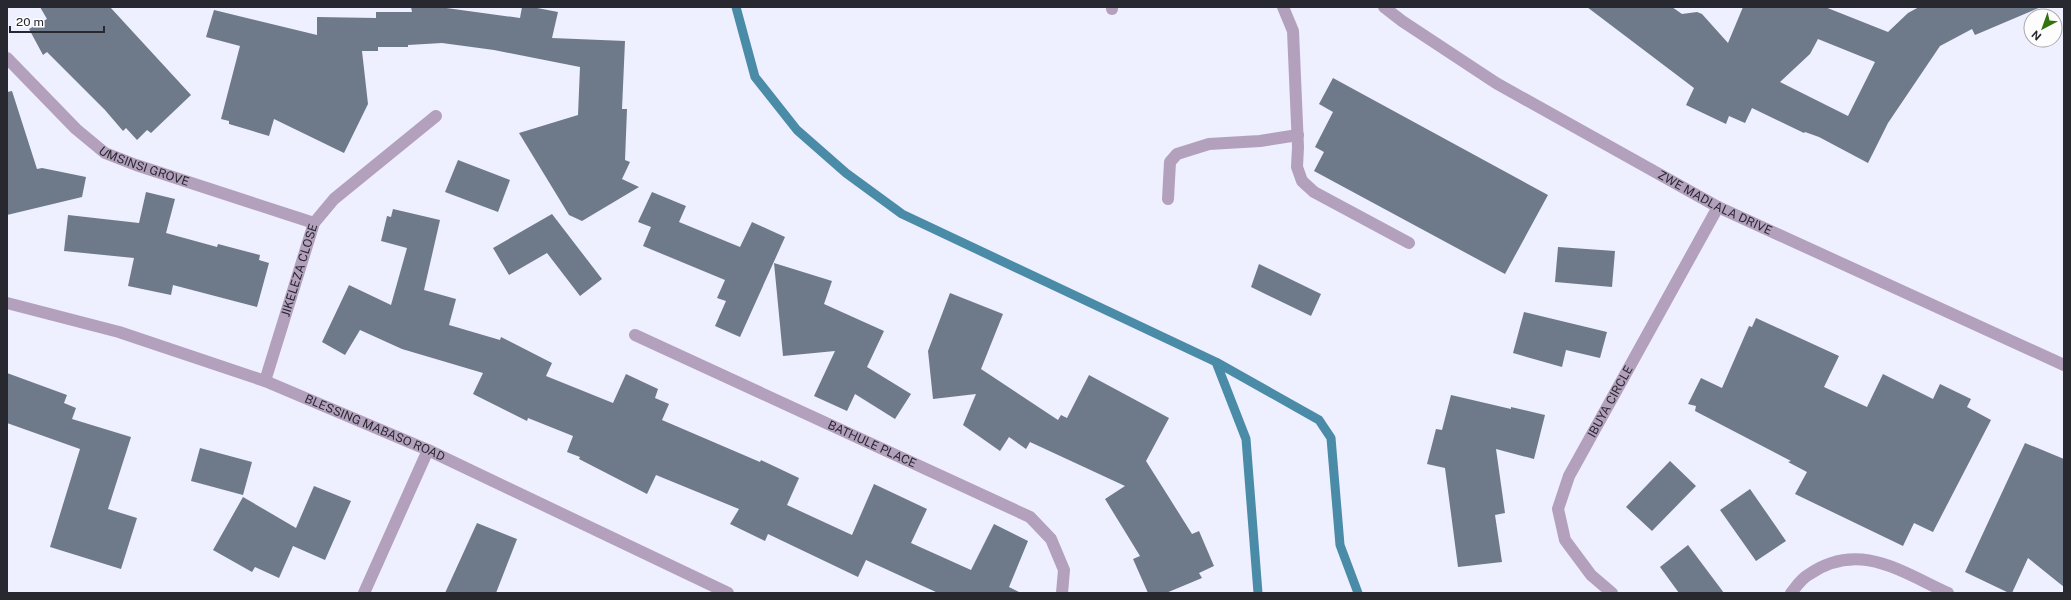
<svg xmlns="http://www.w3.org/2000/svg" width="2071" height="600" viewBox="0 0 2071 600" font-family="'Public Sans',sans-serif">
  <style>
    .lines { fill: none; stroke-linecap: round; stroke-linejoin: round }
    .stream { stroke: #4a8ba7; stroke-width: 9 }
    .building { fill: #6e7a89; fill-rule: evenodd }
    .minor { stroke: #b3a0bc; stroke-width: 12 }
    .labels { text-anchor: middle; stroke-width: 3; stroke-linejoin: round; paint-order: stroke }
    .street-label { font-size: 12px; fill: #282830; stroke: #fdfdfd }
  </style>
  <rect width="100%" height="100%" fill="#eeefff"/>
  <g class="lines">
    <path class="stream" d="M 736,7 L 755,77 L 797,130 L 846,173 L 902,214 L 1216,362 L 1319,420 L 1331,438 L 1340,545 L 1358,593
      M 1216,362 L 1246,439 L 1258,593"/>
  </g>
  <path class="building" d="M 40,7 L 110,7 L 191,95 L 151,133 L 147,130 L 137,140 L 126,128 L 123,131 L 105,110 L 47,52 L 43,55 L 29,29 L 47,19 Z
    M 411,7 L 439,7 L 520,18 L 522,7 L 532,7 L 558,12 L 552,38 L 625,41 L 622,109 L 627,109 L 625,160 L 630,162 L 622,179 L 639,187 L 582,221 L 569,215 L 519,133 L 578,115 L 580,67 L 494,50 L 442,43 L 408,45 L 408,47 L 378,47 L 378,51 L 362,51 L 368,104 L 344,153 L 274,119 L 269,136 L 229,124 L 229,121 L 221,119 L 240,46 L 206,37 L 214,10 L 317,35 L 317,17 L 376,18 L 376,12 L 412,12 Z
    M 1587,7 L 1672,7 L 1682,14 L 1697,12 L 1702,14 L 1728,43 L 1743,7 L 1825,7 L 1888,32 L 1908,13 L 1919,7 L 2041,7 L 1975,35 L 1972,29 L 1940,46 L 1888,123 L 1868,163 L 1819,137 L 1805,132 L 1804,133 L 1752,108 L 1745,123 L 1729,116 L 1726,124 L 1686,105 L 1694,88 ZM 1818,39 L 1875,62 L 1848,116 L 1780,82 L 1810,54 Z
    M 1333,78 L 1548,195 L 1505,274 L 1314,171 L 1324,152 L 1315,147 L 1333,112 L 1319,104 Z
    M 12,91 L 37,169 L 42,168 L 86,177 L 82,197 L 7,215 L 7,92 Z
    M 458,160 L 510,180 L 498,212 L 445,192 Z
    M 146,192 L 175,199 L 166,233 L 217,247 L 218,244 L 260,255 L 259,260 L 269,263 L 257,307 L 173,285 L 171,295 L 128,286 L 134,258 L 64,251 L 68,215 L 139,223 Z
    M 652,192 L 686,206 L 679,222 L 740,247 L 752,222 L 785,237 L 740,337 L 715,326 L 726,301 L 717,298 L 725,280 L 643,246 L 651,227 L 638,222 Z
    M 393,209 L 440,220 L 424,290 L 456,299 L 449,325 L 500,340 L 501,337 L 552,363 L 546,376 L 613,403 L 626,374 L 658,389 L 655,398 L 669,404 L 662,420 L 760,462 L 761,460 L 799,478 L 787,505 L 852,535 L 874,484 L 927,509 L 911,543 L 971,570 L 994,524 L 1028,541 L 1009,587 L 1021,593 L 938,593 L 866,560 L 858,577 L 768,534 L 765,541 L 730,524 L 739,509 L 656,475 L 647,494 L 579,459 L 580,457 L 567,452 L 573,436 L 528,418 L 527,421 L 473,394 L 483,373 L 402,349 L 360,330 L 345,355 L 322,342 L 349,285 L 391,305 L 407,248 L 381,241 L 387,216 L 391,217 Z
    M 552,214 L 602,279 L 580,296 L 547,253 L 509,275 L 493,248 Z
    M 1558,247 L 1615,251 L 1612,287 L 1555,282 Z
    M 774,263 L 832,281 L 824,304 L 884,331 L 867,367 L 911,394 L 895,419 L 855,394 L 847,411 L 814,396 L 835,351 L 783,356 Z
    M 1259,264 L 1321,294 L 1311,316 L 1251,287 Z
    M 950,293 L 1003,314 L 981,369 L 1058,420 L 1061,415 L 1067,418 L 1089,375 L 1169,418 L 1146,461 L 1192,534 L 1199,531 L 1214,566 L 1199,573 L 1202,578 L 1166,593 L 1148,593 L 1133,559 L 1140,556 L 1105,499 L 1125,486 L 1030,442 L 1026,449 L 1009,437 L 1000,451 L 963,425 L 976,394 L 933,399 L 928,351 Z
    M 1524,312 L 1607,332 L 1600,358 L 1566,350 L 1562,367 L 1513,353 Z
    M 1756,318 L 1839,356 L 1824,387 L 1867,407 L 1883,374 L 1933,399 L 1940,384 L 1971,399 L 1967,407 L 1991,420 L 1933,532 L 1914,523 L 1903,546 L 1795,494 L 1807,472 L 1788,462 L 1791,461 L 1695,411 L 1696,406 L 1688,404 L 1701,378 L 1722,388 L 1749,326 L 1752,327 Z
    M 7,373 L 67,395 L 64,403 L 76,408 L 72,419 L 131,437 L 108,509 L 137,518 L 121,569 L 50,547 L 80,449 L 7,423 Z
    M 1451,395 L 1511,409 L 1511,407 L 1545,415 L 1534,459 L 1496,449 L 1505,513 L 1495,515 L 1502,562 L 1458,567 L 1445,468 L 1427,464 L 1436,429 L 1442,430 Z
    M 2025,443 L 2064,459 L 2064,587 L 2028,558 L 2012,593 L 2009,593 L 1965,572 Z
    M 200,448 L 252,462 L 243,495 L 191,481 Z
    M 1670,461 L 1696,486 L 1652,531 L 1626,507 Z
    M 314,486 L 351,501 L 325,560 L 293,546 L 279,578 L 255,567 L 252,572 L 213,550 L 243,497 L 296,528 Z
    M 1750,489 L 1786,541 L 1756,561 L 1720,510 Z
    M 477,523 L 517,539 L 496,593 L 445,593 Z
    M 1688,545 L 1724,593 L 1679,593 L 1660,567 Z"/>
  <g class="lines">
    <g class="minor">
      <path d="M 1283,7 L 1293,31 L 1298,147 L 1297,167 L 1302,181 L 1314,192 L 1409,243"/>
      <path id="s1" d="M 1384,7 L 1402,21 L 1496,83 L 1718,207 L 2064,365"/>
      <path d="M 1112,9 L 1112,7"/>
      <path id="s2" d="M 7,58 L 76,129 L 105,153 L 136,165 L 314,223"/>
      <path d="M 1168,199 L 1170,162 L 1177,154 L 1209,144 L 1260,141 L 1298,135"/>
      <path id="s3" d="M 7,303 L 119,332 L 265,381 L 428,450 L 728,593"/>
      <path id="s4" d="M 635,335 L 1030,517 L 1051,539 L 1064,570 L 1062,593"/>
      <path id="s5" d="M 265,381 L 314,223 L 334,199 L 436,116"/>
      <path d="M 364,593 L 428,450"/>
      <path id="s6" d="M 1612,593 L 1591,575 L 1565,540 L 1558,509 L 1569,476 L 1718,207"/>
      <path d="M 1791,593 C 1796,587 1801,579 1808,575 C 1858,540 1900,571 1948,593"/>
    </g>
  </g>
  <g class="labels">
    <g class="street-label">
      <text dy="4" stroke="none"><textPath href="#s2" startOffset="178">UMSINSI GROVE</textPath></text>
      <text dy="4" stroke="none"><textPath href="#s1" startOffset="385">ZWE MADLALA DRIVE</textPath></text>
      <text dy="4" stroke="none"><textPath href="#s5" startOffset="116">JIKELEZA CLOSE</textPath></text>
      <text dy="4" stroke="none"><textPath href="#s6" startOffset="223">IBUYA CIRCLE</textPath></text>
      <text dy="4" stroke="none"><textPath href="#s3" startOffset="389">BLESSING MABASO ROAD</textPath></text>
      <text dy="4" stroke="none"><textPath href="#s4" startOffset="261">BATHULE PLACE</textPath></text>
    </g>
  </g>
  <rect width="2071" height="600" fill="none" stroke="#282830" stroke-width="16"/>
  <g transform="translate(2043 28) rotate(221)"><circle r="19" fill="#fdfdfd" stroke="#a8a8ab"/>
  <path d="M0-3L7 15L0 10L-7 15Z" fill="#32730e"/>
  <text y="-6" font-size="11" font-weight="bold" text-anchor="middle" fill="#282830">N</text>
  </g>
  <path d="M10 26v6h94v-6" fill="none" stroke="#282830" stroke-width="2"/>
  <text x="16" y="26" font-size="12" fill="#282830" stroke="#fdfdfd" stroke-width="3" paint-order="stroke">20 m</text>
</svg>
